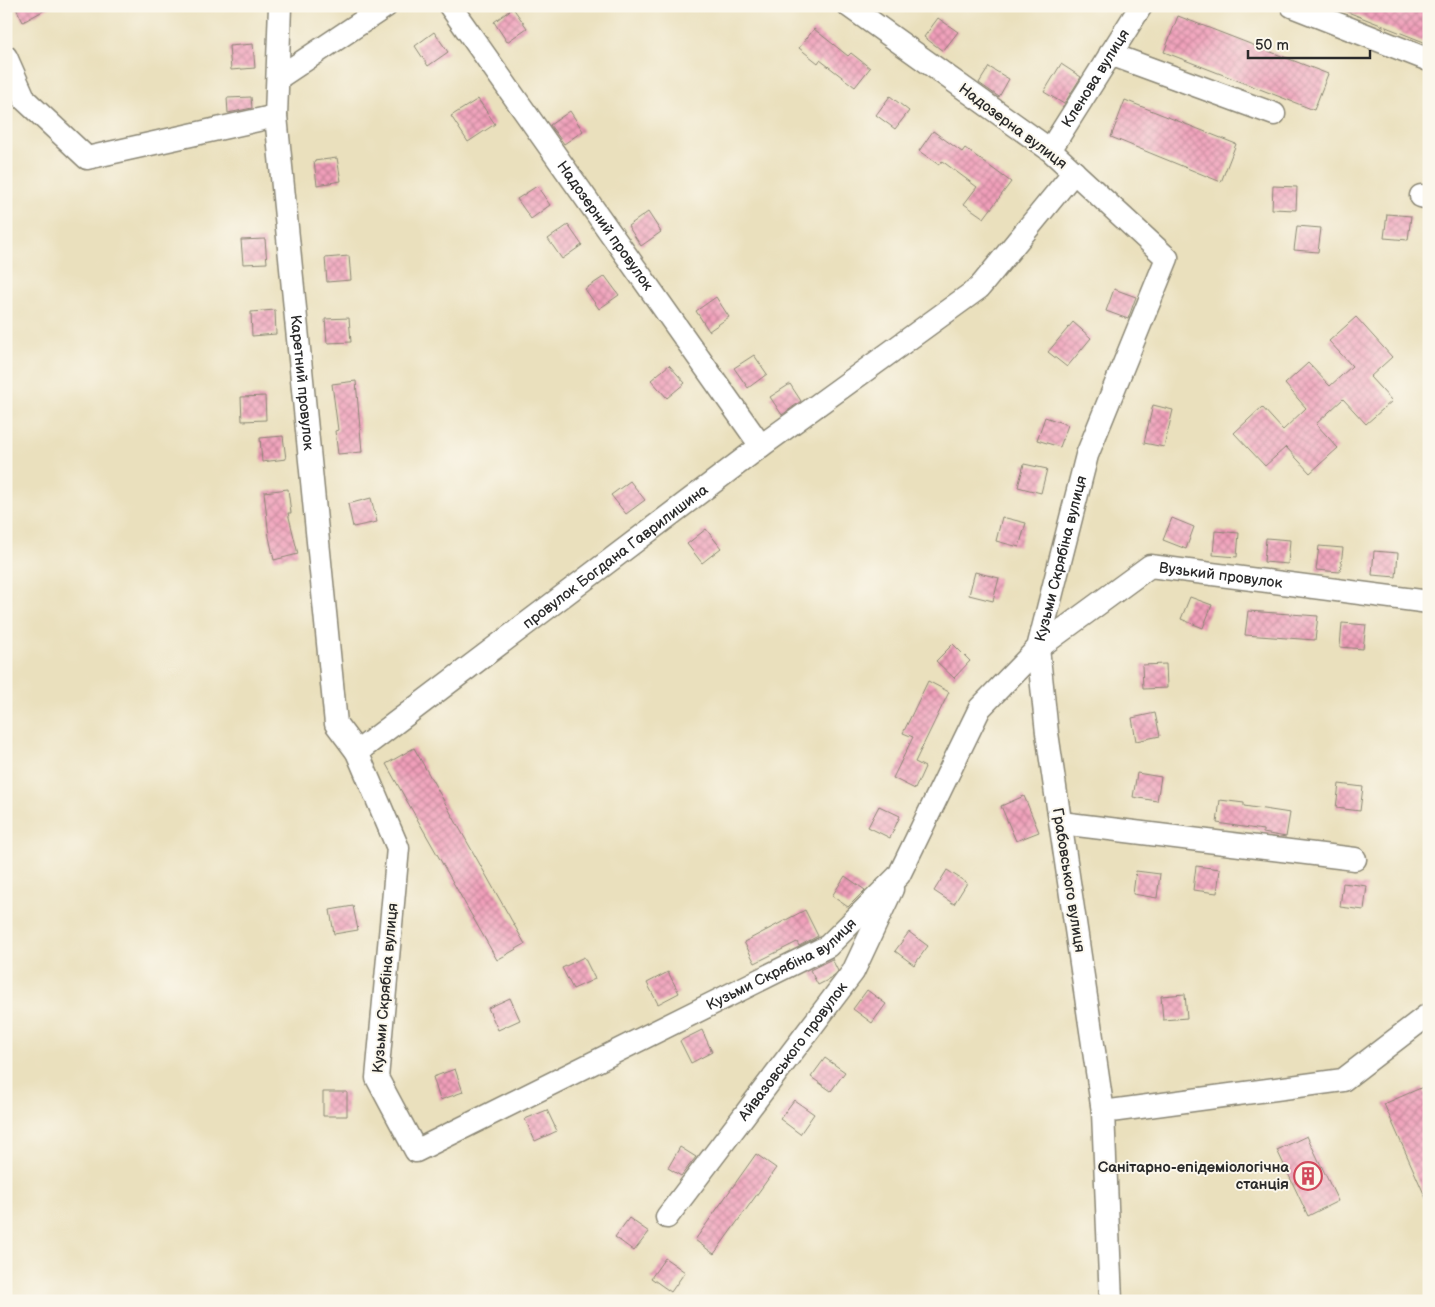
<svg xmlns="http://www.w3.org/2000/svg" width="1435" height="1307" viewBox="0 0 1435 1307" font-family="'Balsamiq Sans',sans-serif">
  <style>
    .building { fill: url(#building-cross-hatch) }
    .lines { fill: none; stroke-linecap: round; stroke-linejoin: round }
    .minor-casing { stroke: #8a8674; stroke-width: 25 }
    .minor { stroke: #fff; stroke-width: 22 }
    .labels { text-anchor: middle; stroke-width: 4; stroke-linejoin: round; paint-order: stroke }
    .street-label { font-size: 15px; fill: #2b2b2b; stroke: #fbf7ec }
    .poi-label { font-size: 15px; font-weight: bold; fill: #2b2b2b; stroke: #fbf7ec; text-anchor: end }
  </style>
  <defs>
    <pattern id="building-cross-hatch" width="8" height="8" patternUnits="userSpaceOnUse" patternTransform="scale(1.25)"><rect width="8" height="8" fill="#f09fba"/><path d="M0 0l8 8M0 8l8-8" fill="none" stroke="#c38297"/></pattern>
  </defs>
  <rect width="100%" height="100%" fill="#fbf7ec"/>
  <filter id="ink" filterUnits="userSpaceOnUse"><feTurbulence type="fractalNoise" baseFrequency=".02" numOctaves="2"/><feDisplacementMap in="SourceGraphic" scale="10" xChannelSelector="R" yChannelSelector="G"/><feConvolveMatrix kernelMatrix="1 2 1 2 8 2 1 2 1" color-interpolation-filters="sRGB"/></filter>
  <filter id="wash" filterUnits="userSpaceOnUse"><feTurbulence type="fractalNoise" baseFrequency=".0096" numOctaves="4" result="noise"/><feDisplacementMap in="SourceGraphic" scale="20" xChannelSelector="R" yChannelSelector="G"/><feGaussianBlur stdDeviation="1.12" result="paint"/><feColorMatrix in="noise" values="0 0 0 0 0 0 0 0 0 0 0 0 0 0 0 0 0 1.4 0 .05"/><feComposite in="paint" operator="in"/></filter>
  <g filter="url(#wash)">
    <rect width="100%" height="100%" fill="#eae0bd"/>
    <g id="blocks">
      <path class="building" d="M 15,6 L 52,6 L 23,22 Z
        M 1335,6 L 1429,6 L 1429,44 L 1335,7 Z
        M 513,8 L 527,28 L 507,42 L 494,22 Z
        M 1178,16 L 1328,74 L 1314,110 L 1164,52 Z
        M 938,18 L 958,32 L 943,51 L 924,37 Z
        M 814,29 L 848,56 L 851,53 L 870,68 L 855,87 L 820,60 L 818,63 L 799,48 Z
        M 434,32 L 448,52 L 428,66 L 415,46 Z
        M 253,44 L 255,68 L 231,70 L 229,46 Z
        M 1061,64 L 1081,77 L 1064,104 L 1044,92 Z
        M 989,67 L 1009,79 L 999,97 L 979,83 Z
        M 890,96 L 909,111 L 895,129 L 876,115 Z
        M 251,97 L 252,108 L 228,113 L 227,98 Z
        M 478,99 L 495,124 L 468,142 L 451,116 Z
        M 1125,100 L 1236,144 L 1221,182 L 1111,137 Z
        M 570,111 L 583,131 L 564,144 L 550,125 Z
        M 933,131 L 962,152 L 965,148 L 1011,182 L 984,218 L 964,204 L 977,187 L 942,161 L 939,165 L 919,151 Z
        M 337,158 L 341,181 L 317,185 L 314,161 Z
        M 537,186 L 550,205 L 531,219 L 517,199 Z
        M 1273,186 L 1297,187 L 1296,210 L 1272,209 Z
        M 648,212 L 661,232 L 641,246 L 628,226 Z
        M 1387,214 L 1411,216 L 1408,240 L 1384,238 Z
        M 568,225 L 582,245 L 562,259 L 548,239 Z
        M 1297,226 L 1321,228 L 1318,252 L 1294,250 Z
        M 265,239 L 267,263 L 243,264 L 241,240 Z
        M 349,256 L 351,280 L 327,282 L 325,258 Z
        M 605,276 L 619,295 L 599,309 L 585,289 Z
        M 1114,289 L 1136,297 L 1128,319 L 1106,311 Z
        M 716,297 L 729,317 L 709,331 L 696,311 Z
        M 275,310 L 276,334 L 252,336 L 251,312 Z
        M 1356,317 L 1392,357 L 1370,377 L 1392,401 L 1366,424 L 1343,399 L 1316,424 L 1338,448 L 1310,473 L 1286,447 L 1265,466 L 1234,433 L 1262,407 L 1283,430 L 1306,408 L 1285,384 L 1308,363 L 1330,386 L 1352,366 L 1329,341 Z
        M 349,318 L 351,342 L 327,343 L 325,319 Z
        M 1073,322 L 1091,338 L 1067,367 L 1048,352 Z
        M 754,355 L 767,374 L 748,388 L 734,368 Z
        M 669,365 L 685,383 L 667,398 L 651,380 Z
        M 356,381 L 362,452 L 338,454 L 335,431 L 338,430 L 332,384 Z
        M 790,384 L 801,401 L 782,415 L 770,397 Z
        M 265,396 L 266,420 L 242,421 L 241,397 Z
        M 1153,405 L 1173,410 L 1164,447 L 1144,443 Z
        M 1045,417 L 1068,425 L 1060,447 L 1037,440 Z
        M 283,436 L 286,459 L 262,462 L 260,438 Z
        M 1024,464 L 1047,469 L 1041,493 L 1018,487 Z
        M 630,481 L 645,500 L 626,514 L 611,495 Z
        M 288,489 L 291,513 L 288,513 L 298,554 L 274,560 L 269,537 L 264,492 Z
        M 371,498 L 377,522 L 353,527 L 348,504 Z
        M 1002,517 L 1026,523 L 1019,547 L 996,541 Z
        M 1172,518 L 1194,527 L 1186,549 L 1163,540 Z
        M 706,529 L 721,548 L 702,563 L 687,544 Z
        M 1215,531 L 1239,533 L 1237,557 L 1213,555 Z
        M 1266,538 L 1290,540 L 1288,564 L 1264,562 Z
        M 1319,546 L 1343,548 L 1340,572 L 1316,570 Z
        M 1374,551 L 1398,553 L 1396,577 L 1372,575 Z
        M 975,572 L 999,578 L 993,601 L 969,595 Z
        M 1190,597 L 1212,605 L 1203,628 L 1181,619 Z
        M 1248,611 L 1318,616 L 1315,640 L 1245,635 Z
        M 1342,623 L 1366,625 L 1363,649 L 1340,647 Z
        M 953,644 L 970,661 L 954,678 L 936,661 Z
        M 1166,664 L 1167,688 L 1143,689 L 1142,665 Z
        M 928,681 L 949,692 L 915,762 L 925,767 L 915,789 L 893,778 L 913,737 L 903,733 Z
        M 1155,713 L 1160,736 L 1136,741 L 1132,718 Z
        M 414,748 L 525,944 L 497,960 L 386,764 Z
        M 1137,773 L 1161,777 L 1157,801 L 1133,797 Z
        M 1339,784 L 1363,787 L 1360,811 L 1336,808 Z
        M 1024,796 L 1039,832 L 1016,841 L 1001,806 Z
        M 1220,800 L 1244,803 L 1244,806 L 1290,813 L 1286,837 L 1263,833 L 1263,830 L 1217,823 Z
        M 879,806 L 900,816 L 890,838 L 868,827 Z
        M 1196,866 L 1220,869 L 1217,893 L 1193,890 Z
        M 947,870 L 967,883 L 954,904 L 934,891 Z
        M 1136,871 L 1160,874 L 1157,898 L 1133,894 Z
        M 845,876 L 865,890 L 848,907 L 832,896 Z
        M 1343,883 L 1367,886 L 1364,910 L 1340,907 Z
        M 353,906 L 358,930 L 334,934 L 330,910 Z
        M 805,910 L 818,936 L 799,946 L 797,942 L 755,963 L 744,942 Z
        M 909,932 L 928,946 L 914,965 L 895,951 Z
        M 584,957 L 595,979 L 573,989 L 562,968 Z
        M 832,959 L 838,971 L 832,978 L 818,985 L 810,970 Z
        M 668,972 L 679,993 L 658,1004 L 647,983 Z
        M 867,990 L 886,1004 L 872,1023 L 853,1009 Z
        M 1185,994 L 1187,1018 L 1163,1020 L 1161,996 Z
        M 510,998 L 520,1020 L 498,1030 L 488,1008 Z
        M 702,1030 L 712,1052 L 691,1063 L 680,1041 Z
        M 825,1058 L 845,1072 L 831,1091 L 811,1077 Z
        M 455,1069 L 463,1092 L 440,1100 L 433,1077 Z
        M 1423,1087 L 1429,1101 L 1429,1205 L 1384,1104 Z
        M 323,1092 L 347,1092 L 347,1116 L 323,1116 Z
        M 794,1100 L 814,1114 L 800,1134 L 780,1119 Z
        M 547,1110 L 557,1131 L 535,1141 L 525,1119 Z
        M 1307,1136 L 1338,1201 L 1308,1216 L 1277,1150 Z
        M 680,1147 L 696,1157 L 681,1176 L 668,1168 Z
        M 756,1154 L 776,1168 L 714,1254 L 695,1240 Z
        M 629,1218 L 649,1232 L 634,1251 L 615,1237 Z
        M 665,1258 L 685,1272 L 671,1292 L 651,1278 Z"/>
    </g>
  </g>
  <g filter="url(#ink)">
    <use href="#blocks" fill-opacity="0" stroke="#8a8674" stroke-width="1"/>
    <g class="lines">
      <defs>
        <g id="minor">
          <path id="s1" d="M 280,6 L 276,116 L 336,724 L 357,752 L 398,848 L 377,1078 L 416,1151 L 828,946 L 899,875 L 980,708 L 1038,648 L 1087,455 L 1167,258 L 1050,150 L 849,6"/>
          <path id="s2" d="M 450,6 L 761,446"/>
          <path d="M 1292,6 L 1429,60"/>
          <path d="M 1110,54 L 1274,114"/>
          <path d="M 6,57 L 25,100 L 87,158 L 276,116"/>
          <path d="M 278,78 L 386,6"/>
          <path id="s3" d="M 1050,150 L 1141,6"/>
          <path d="M 1421,196 L 1429,198"/>
          <path id="s4" d="M 357,752 L 761,446 L 979,288 L 1074,172"/>
          <path d="M 1061,823 L 1355,859"/>
          <path d="M 1103,1112 L 1343,1080 L 1429,1014"/>
          <path id="s5" d="M 667,1217 L 853,972 L 892,889"/>
          <path id="s6" d="M 1111,1301 L 1103,1112 L 1047,733 L 1038,648 L 1150,566 L 1429,602"/>
        </g>
      </defs>
      <use href="#minor" class="minor-casing"/>
      <use href="#minor" class="minor"/>
    </g>
  </g>
  <defs>
    <symbol id="building-ring" viewBox="-11 -11 22 22"><circle r="9.5" fill="#fbf7ec" stroke="#d1495b" stroke-width="1.5"/><path d="M-4-6H4V6H1V3H-1V6H-4ZM-2.5-4.3h1.7v1.8h-1.7ZM.8-4.3h1.7v1.8H.8ZM-2.5-1h1.7V.8h-1.7ZM.8-1h1.7V.8H.8Z" fill="#d1495b"/></symbol>
  </defs>
  <g fill-rule="evenodd">
    <use href="#building-ring" x="1292" y="1160" width="32" height="32"/>
  </g>
  <g class="labels">
    <g class="street-label">
      <text dy="5" stroke="none"><textPath href="#s3" startOffset="85">Кленова вулиця</textPath></text>
      <text transform="translate(1013 126) rotate(37)" y="5">Надозерна вулиця</text>
      <text dy="5" stroke="none"><textPath href="#s2" startOffset="269">Надозерний провулок</textPath></text>
      <text dy="5" stroke="none"><textPath href="#s1" startOffset="378">Каретний провулок</textPath></text>
      <text dy="5" stroke="none"><textPath href="#s4" startOffset="324">провулок Богдана Гаврилишина</textPath></text>
      <text dy="5" stroke="none"><textPath href="#s1" startOffset="2096">Кузьми Скрябіна вулиця</textPath></text>
      <text dy="5" stroke="none"><textPath href="#s6" startOffset="868">Вузький провулок</textPath></text>
      <text transform="translate(1069 880) rotate(81)" y="5">Грабовського вулиця</text>
      <text dy="5" stroke="none"><textPath href="#s1" startOffset="1585">Кузьми Скрябіна вулиця</textPath></text>
      <text transform="translate(385 988) rotate(-85)" y="5">Кузьми Скрябіна вулиця</text>
      <text dy="5" stroke="none"><textPath href="#s5" startOffset="208">Айвазовського провулок</textPath></text>
    </g>
    <g class="poi-label">
      <text x="1289" y="1172">Санітарно-епідеміологічна<tspan x="1289" dy="17">станція</tspan></text>
    </g>
  </g>
  <rect width="1435" height="1307" fill="none" stroke="#fbf7ec" stroke-width="25"/>
  <path d="M1248 50v8h122v-8" fill="none" stroke="#2b2b2b" stroke-width="2.5"/>
  <text x="1255" y="50" font-size="15" fill="#2b2b2b" stroke="#fbf7ec" stroke-width="4" paint-order="stroke">50 m</text>
</svg>
